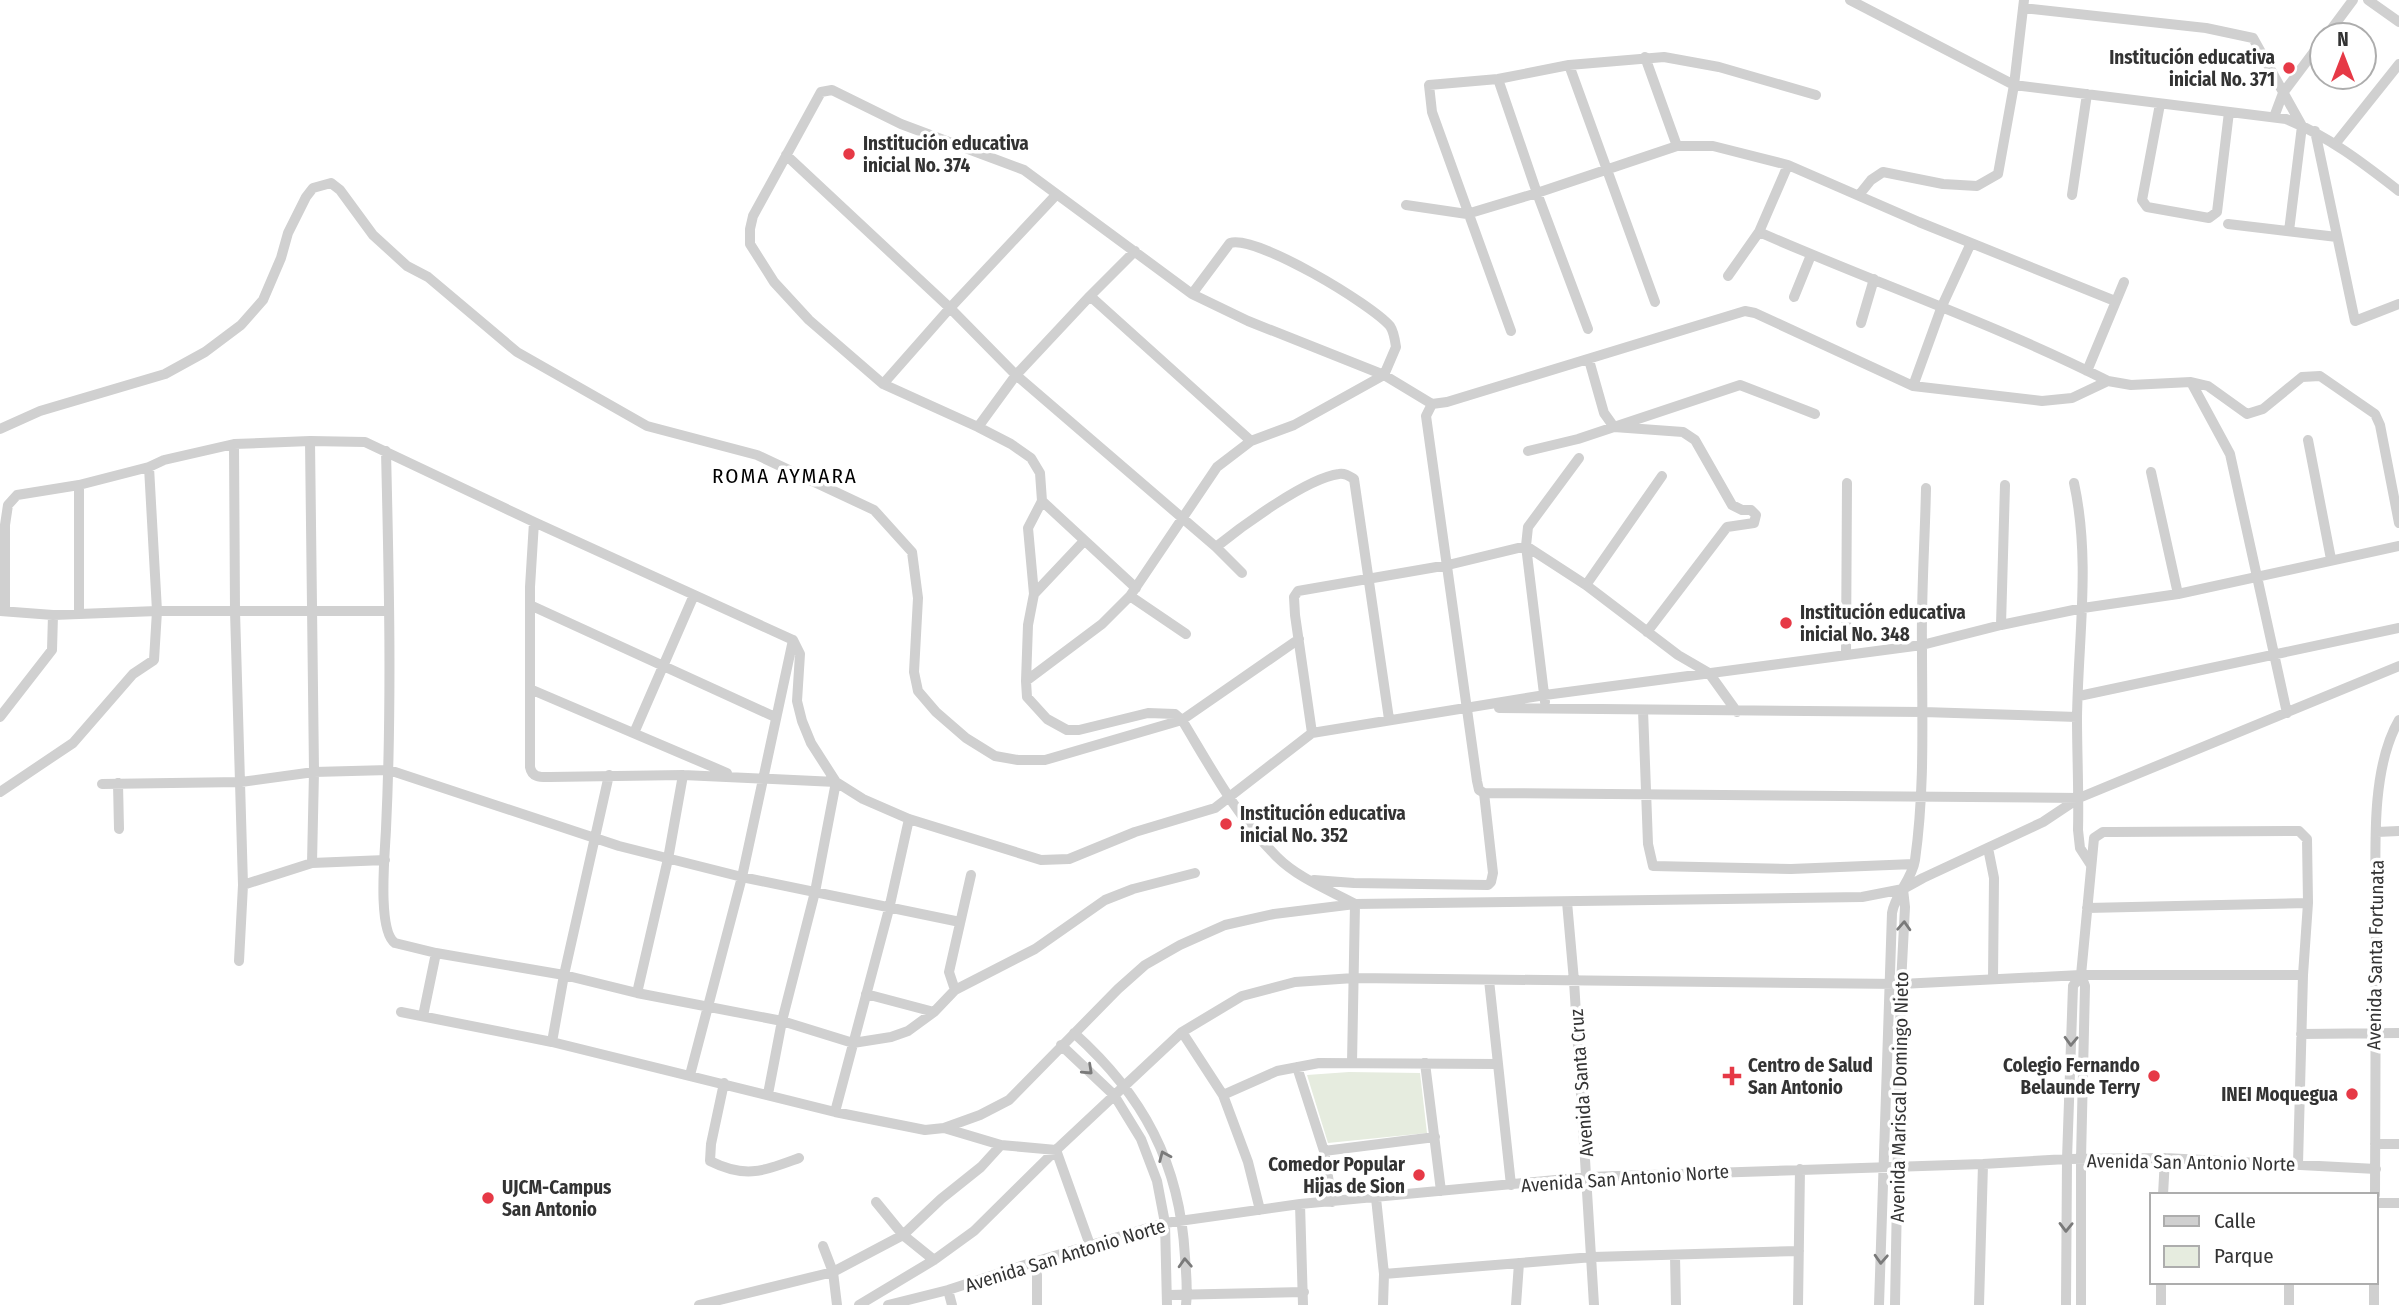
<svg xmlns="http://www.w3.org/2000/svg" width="2399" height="1305" viewBox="0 0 2399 1305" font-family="'Fira Sans Condensed',sans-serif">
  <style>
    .green { fill: #e6ecdf }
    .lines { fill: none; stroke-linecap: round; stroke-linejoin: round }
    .minor { stroke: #d0d0d0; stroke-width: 10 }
    .oneway { stroke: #7a7a7a }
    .poi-dot { fill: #e63946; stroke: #fff; stroke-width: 2.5 }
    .labels { text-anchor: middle; stroke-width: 7; stroke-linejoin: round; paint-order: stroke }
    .poi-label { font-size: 19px; font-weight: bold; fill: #333; stroke: #fff; text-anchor: start }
    .street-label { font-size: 19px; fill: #333; stroke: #fff }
    .neighbourhood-label { font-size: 21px; letter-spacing: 2px; fill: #000; stroke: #fff }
  </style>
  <rect width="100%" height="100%" fill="#fff"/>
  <path class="green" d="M 1349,1072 L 1420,1073 L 1427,1133 L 1328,1143 L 1307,1075 Z"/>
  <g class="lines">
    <path class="minor" d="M 1850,0 L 2014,85 L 2286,119 C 2328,136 2363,163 2399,191
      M 2368,0 L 2399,22
      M 2023,8 L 2206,28 L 2253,38 L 2302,126 L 2289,231
      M 2327,35 L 2353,0
      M 1645,57 L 1677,146
      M 1569,65 L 1655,302
      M 1498,79 L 1537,193 L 1588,329
      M 2160,104 L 2142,200 L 2147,207 L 2209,218 L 2217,212 L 2229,112
      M 2274,117 L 2283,93 L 2322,41
      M 2315,131 L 2355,321 L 2399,304
      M 2336,143 L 2399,64
      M 786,155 L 950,308 L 1016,375 L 1090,296 L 1251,441
      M 1859,195 L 1871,180 L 1883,172 L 1943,184 L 1977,186 L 1998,174 L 2014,85 L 2024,0
      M 2072,195 L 2087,94
      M 1406,205 L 1467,214 L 1537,193 L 1677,146 L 1713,146 L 1788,165 L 1919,222 L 2115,301
      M 2228,224 L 2337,237
      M 1759,232 C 1875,283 1995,324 2108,381 L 2131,385 L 2191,382 L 2208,386 L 2247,414 L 2263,409 L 2302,377 L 2320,376 L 2375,414 L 2380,425 L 2399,523
      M 1728,276 L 1759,232 L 1788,165
      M 1192,294 L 1230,243 C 1257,235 1371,304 1390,326 C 1394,332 1395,340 1396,347 L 1384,375 L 1294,425 L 1251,441 L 1217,467 L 1130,596 L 1102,624 L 1026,681 L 1028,625 L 1034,594 L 1028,528 L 1042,501 L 1040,473 L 1031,458 L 1011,444 L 978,427 L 883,384 L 809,320 L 774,282 L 750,244 L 750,229 L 753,216 L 821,92 L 832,90 L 901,124 L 1024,170 L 1192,294 L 1248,321 L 1384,375 L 1432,404 L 1447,402 L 1745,311 L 1755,313 L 1913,386 L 2042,401 L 2072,398 L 2108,381
      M 1090,296 L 1135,251
      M 1794,297 L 1811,255
      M 1861,323 L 1874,279
      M 1511,331 L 1432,112 L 1429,85 L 1498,79 L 1569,65 L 1664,57 L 1719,67 L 1816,95
      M 1589,360 L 1604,413 L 1614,427 L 1683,432 L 1695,440 L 1732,505 L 1742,510 L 1751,510 L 1756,515 L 1754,523 L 1727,527 L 1647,632
      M 2087,371 L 2124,282
      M 2191,382 L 2230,454 L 2287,713
      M 883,384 L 950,308 L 1056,195
      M 1913,386 L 1942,306 L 1971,243
      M 1432,404 L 1426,416 L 1477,781 L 1479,790 L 1484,793 L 2079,798
      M 978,427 L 1016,375 L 1216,547 C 1242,526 1307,478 1339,474 C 1345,473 1349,476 1354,479 L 1389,719
      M 0,429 L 40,411 L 165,374 L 205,352 L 241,325 L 263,300 L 281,258 L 288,233 L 306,197 L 313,188 L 331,183 L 340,190 L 373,235 L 407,266 L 428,277 L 517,352 L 647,426 L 757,455 L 874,510 L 912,552 L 918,598 L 914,672 L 918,691 L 936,712 L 966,738 L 995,756 L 1018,760 L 1045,760 L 1182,720 L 1299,639
      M 2308,440 L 2331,559
      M 310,441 L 314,772 L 312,863
      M 234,444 L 235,611 L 243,885 L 239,961
      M 386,451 C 389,577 392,703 386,829 C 385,852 377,931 395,943 L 436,953
      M 1528,451 L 1578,439 L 1740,385 L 1815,414
      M 2151,472 L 2178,594
      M 2074,483 C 2091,561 2078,639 2077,718 C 2077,755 2079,793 2078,830 L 2080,848 L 2091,865
      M 79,485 L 79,614
      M 1042,501 L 1136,588
      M 534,522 L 530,587 L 530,767 C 532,778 541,777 550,777 L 683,775 L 836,782
      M 1216,547 L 1242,573
      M 1586,585 L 1662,476
      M 1034,594 L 1084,541
      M 1130,596 L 1186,634
      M 530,605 L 775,717
      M 0,611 L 53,615 L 157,611 L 389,611
      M 5,611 L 5,525 L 8,505 L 17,495 L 79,485 L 149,467 L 164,460 L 234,444 L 310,441 L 365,442 L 534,522 L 793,640 L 800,654 L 797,701 L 802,721 L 811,743 L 836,782 L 863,799 L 909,819 L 1041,860 L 1069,859 L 1135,832 L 1215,808 L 1312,733 L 1545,695 L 1922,645 L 2001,625 L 2083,608 L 2178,594 L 2399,546
      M 2001,625 L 2005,485
      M 1846,655 L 1847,483
      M 1026,681 L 1027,697 L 1047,719 L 1067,730 L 1079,730 L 1148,713 L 1175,714 L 1182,720 C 1211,768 1237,817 1277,857 C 1298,878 1329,890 1355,904 L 1352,1063
      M 530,689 L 727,773
      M 2079,696 L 2399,628
      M 1545,702 L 1526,546 L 1528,527 L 1579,458
      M 1499,708 L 1923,712 L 2077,717
      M 1643,710 L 1648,844 L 1653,866 L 1791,869 L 1914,864
      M 0,717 L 52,650 L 53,615
      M 634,733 L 694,595
      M 1312,733 L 1295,615 L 1294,597 L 1298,591 L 1448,565 L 1526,546 L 1586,585 L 1678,655 L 1709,673 L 1737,712
      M 118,783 L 119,829
      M 102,784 L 241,782 L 314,772 L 389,770 L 619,846 L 742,877 L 960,922
      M 0,792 L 73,743 L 133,674 L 154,660 L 157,611 L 149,467
      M 2377,832 L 2399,831
      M 1988,848 L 1994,878 L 1993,979
      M 1314,880 L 1354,883 L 1488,885 L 1491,882 L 1493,873 L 1484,793
      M 243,885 L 312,863 L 385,860
      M 1567,902 L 1574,981 L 1594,1305
      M 2087,908 L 2308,903
      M 1489,980 L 1511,1185
      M 955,990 L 1035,949 L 1105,900 L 1133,889 L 1195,873
      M 637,993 L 668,859 L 683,775
      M 866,994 L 934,1012
      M 401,1012 L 552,1042 L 835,1112 L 925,1130 L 944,1128 L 980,1115 L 1009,1100 L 1118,989 L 1145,965 L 1180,945 L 1225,925 L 1274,914 L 1355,904 L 1862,897 L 1903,889 L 1923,878 L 2043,822 L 2079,798 L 2399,666
      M 423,1016 L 436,953 L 564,975 L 637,993 L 782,1021 L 853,1043 L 891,1037 L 908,1031 L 934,1012 L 955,990 L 949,972 L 971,875
      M 1182,1032 L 1223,1095 L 1248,1162 L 1260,1210
      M 1074,1033 C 1143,1095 1180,1163 1185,1257 C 1186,1273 1188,1289 1186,1305
      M 2301,1034 L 2399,1033
      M 552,1042 L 564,975 L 609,775
      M 1061,1045 L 1114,1095 L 1141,1139 L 1157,1181 L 1165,1223 L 1167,1305
      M 1425,1063 L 1441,1191
      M 1297,1067 L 1324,1151 L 1332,1202
      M 690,1075 L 742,877 L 793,640
      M 724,1083 L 711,1144 L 710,1161 C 746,1179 763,1171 799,1158
      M 768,1094 L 782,1021 L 815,892 L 836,782
      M 1223,1095 L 1277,1071 L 1319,1063 L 1498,1064
      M 835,1112 L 889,909 L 909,819
      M 2375,1144 L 2399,1144
      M 1324,1151 L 1435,1137
      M 2163,1195 L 2165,1158
      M 2375,1195 C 2376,1103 2375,1010 2376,918 C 2376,859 2369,771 2399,720
      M 1376,1198 L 1384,1274 L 1383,1305
      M 876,1202 L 903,1235 L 934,1260
      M 2376,1203 L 2399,1203
      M 1300,1204 L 1303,1305
      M 1090,1245 L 1056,1150 L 1182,1032 L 1242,996 L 1295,982 L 1354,978 L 1901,984 L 2081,975 L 2303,975
      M 823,1246 L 833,1272 L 837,1305
      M 1675,1256 L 1676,1305
      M 1034,1262 L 1037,1275 L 1037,1305
      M 1384,1274 L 1593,1257 L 1799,1251
      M 2289,1282 L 2289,1305
      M 948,1290 L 952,1305
      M 1168,1295 L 1304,1292
      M 699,1305 L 833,1272 L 903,1235 L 941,1199 L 981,1167 L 1001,1145
      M 859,1305 L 934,1260 L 974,1231 L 1056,1150 L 1001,1145 L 944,1128
      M 888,1305 L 948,1290 L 1034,1262 L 1165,1223 L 1300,1204 L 1587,1177 L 1983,1164 L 2067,1159 L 2165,1158 L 2376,1169
      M 1516,1305 L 1519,1263
      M 1798,1305 L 1800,1169
      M 1879,1305 L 1892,913 C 1895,894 1912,880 1915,860 C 1925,789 1922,719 1922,648 C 1921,594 1925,541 1926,488
      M 1895,1305 L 1901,984 L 1905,907 L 1903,889
      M 1979,1305 L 1983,1164
      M 2066,1305 L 2067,1159 L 2073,986 L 2081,975
      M 2081,1305 L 2081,1159 L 2085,986 L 2081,975 L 2094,838 L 2103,832 L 2112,832 L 2299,831 L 2307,839 L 2308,903 L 2303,975 L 2298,1164
      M 2161,1305 L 2161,1282
      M 2374,1305 L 2374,1282"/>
  </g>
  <defs><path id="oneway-chevron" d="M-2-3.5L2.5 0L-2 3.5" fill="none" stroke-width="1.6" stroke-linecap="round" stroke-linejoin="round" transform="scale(1.75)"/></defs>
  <g class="oneway">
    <use href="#oneway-chevron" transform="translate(1904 926) rotate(-87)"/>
    <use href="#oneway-chevron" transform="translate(2071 1041) rotate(92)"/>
    <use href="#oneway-chevron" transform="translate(1088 1070) rotate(43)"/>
    <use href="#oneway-chevron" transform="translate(1164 1156) rotate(-113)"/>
    <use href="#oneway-chevron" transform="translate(2066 1227) rotate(91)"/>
    <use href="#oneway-chevron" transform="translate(1881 1259) rotate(93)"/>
    <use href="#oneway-chevron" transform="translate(1185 1263) rotate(-93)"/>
  </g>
  <g class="poi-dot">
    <circle cx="2289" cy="68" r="7"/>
    <circle cx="849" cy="154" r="7"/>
    <circle cx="1786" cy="623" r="7"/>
    <circle cx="1226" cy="824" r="7"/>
    <path d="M1728.5 1065.5h7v7h7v7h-7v7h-7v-7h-7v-7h7z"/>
    <circle cx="2154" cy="1076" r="7"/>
    <circle cx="2352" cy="1094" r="7"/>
    <circle cx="1419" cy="1175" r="7"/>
    <circle cx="488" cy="1198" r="7"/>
  </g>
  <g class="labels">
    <g class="poi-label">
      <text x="2275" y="64" text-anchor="end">Institución educativa<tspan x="2275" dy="22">inicial No. 371</tspan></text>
      <text x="863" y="150">Institución educativa<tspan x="863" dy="22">inicial No. 374</tspan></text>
      <text x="1800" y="619">Institución educativa<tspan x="1800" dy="22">inicial No. 348</tspan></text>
      <text x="1240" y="820">Institución educativa<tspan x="1240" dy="22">inicial No. 352</tspan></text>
      <text x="1748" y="1072">Centro de Salud<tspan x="1748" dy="22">San Antonio</tspan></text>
      <text x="2140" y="1072" text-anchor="end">Colegio Fernando<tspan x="2140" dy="22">Belaunde Terry</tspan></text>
      <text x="2338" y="1101" text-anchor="end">INEI Moquegua</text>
      <text x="1405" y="1171" text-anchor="end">Comedor Popular<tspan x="1405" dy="22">Hijas de Sion</tspan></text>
      <text x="502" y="1194">UJCM-Campus<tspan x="502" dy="22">San Antonio</tspan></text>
    </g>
    <g class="street-label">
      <text transform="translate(2375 955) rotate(-89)" y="7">Avenida Santa Fortunata</text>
      <text transform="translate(1581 1083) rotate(-94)" y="7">Avenida Santa Cruz</text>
      <text transform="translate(1899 1097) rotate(-89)" y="7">Avenida Mariscal Domingo Nieto</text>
      <text transform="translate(2191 1162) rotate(1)" y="7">Avenida San Antonio Norte</text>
      <text transform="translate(1625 1178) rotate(-4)" y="7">Avenida San Antonio Norte</text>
      <text transform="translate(1065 1255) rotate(-17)" y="7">Avenida San Antonio Norte</text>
    </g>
    <g class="neighbourhood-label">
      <text x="785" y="483">ROMA AYMARA</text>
    </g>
  </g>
  <rect x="2150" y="1193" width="228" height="91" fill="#ffffff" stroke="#adadad" stroke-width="2"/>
  <rect x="2164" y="1216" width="35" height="10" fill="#d0d0d0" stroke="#adadad" stroke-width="2"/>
  <text x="2214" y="1228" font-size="21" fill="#333333">Calle</text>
  <rect x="2164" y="1246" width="35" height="21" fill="#e6ecdf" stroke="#adadad" stroke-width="2"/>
  <text x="2214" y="1263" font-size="21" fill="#333333">Parque</text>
  <g transform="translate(2343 56)"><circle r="33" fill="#ffffff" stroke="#adadad" stroke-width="2"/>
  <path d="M0-5L12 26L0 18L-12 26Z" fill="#e63946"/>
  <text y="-10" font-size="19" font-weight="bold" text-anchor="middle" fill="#333333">N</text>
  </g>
</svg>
